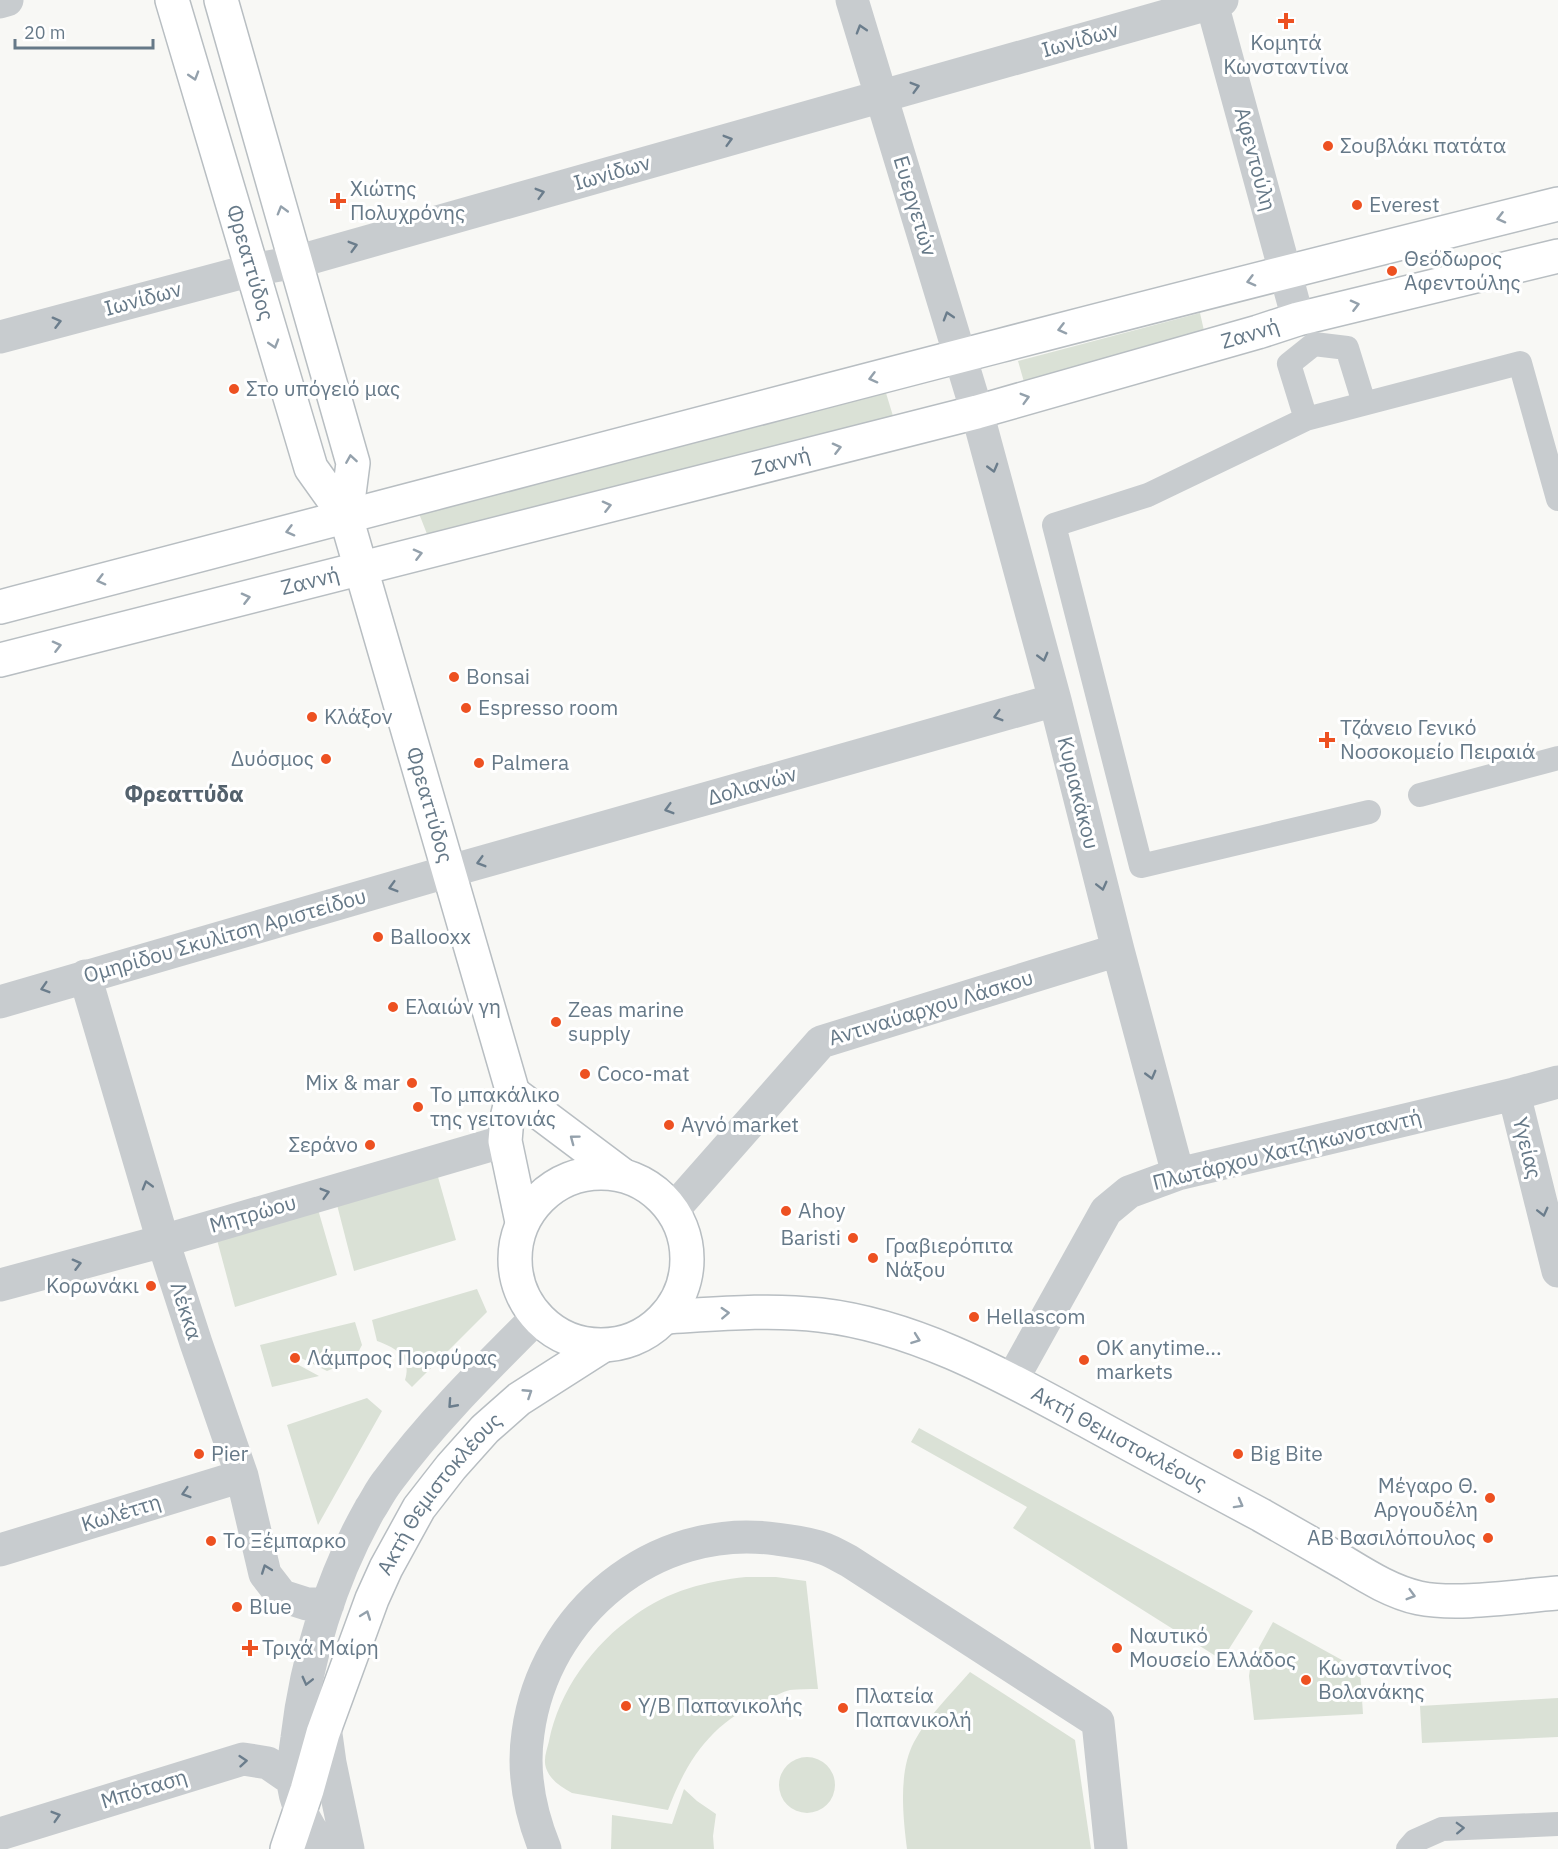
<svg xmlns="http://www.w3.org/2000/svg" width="1558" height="1849" viewBox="0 0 1558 1849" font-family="'IBM Plex Sans',sans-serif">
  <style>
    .green { fill: #dae1d6 }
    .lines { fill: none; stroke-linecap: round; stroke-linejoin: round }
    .secondary-casing { stroke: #b8bec2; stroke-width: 36 }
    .lane { stroke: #c8cccf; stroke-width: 24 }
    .street { stroke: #c8cccf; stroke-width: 33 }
    .secondary { stroke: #fff; stroke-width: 33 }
    .oneway { stroke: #6b7d8c }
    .oneway2 { stroke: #94a1ac }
    .poi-dot { fill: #ed5121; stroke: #fff; stroke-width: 2 }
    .labels { text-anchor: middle; stroke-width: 6; stroke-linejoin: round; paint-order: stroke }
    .street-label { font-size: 21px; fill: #667988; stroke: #fff }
    .poi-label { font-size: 21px; fill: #667988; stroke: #fff; text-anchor: start }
    .neighbourhood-label { font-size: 22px; font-weight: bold; fill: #54626d; stroke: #fff }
  </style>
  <rect width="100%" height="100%" fill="#f8f8f5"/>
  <path class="green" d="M 1200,313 L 1205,335 L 1024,382 L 1018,361 Z
    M 886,393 L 893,416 L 427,534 L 418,511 Z
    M 436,1170 L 456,1240 L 354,1271 L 336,1201 Z
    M 317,1206 L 337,1275 L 235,1307 L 216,1236 Z
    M 477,1289 L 487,1312 L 412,1387 L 405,1380 C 412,1357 396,1348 377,1341 L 372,1320 Z
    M 355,1322 L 362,1345 L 354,1360 L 327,1371 L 301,1358 L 295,1363 L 319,1376 L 272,1387 L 260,1345 Z
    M 367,1398 L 382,1411 L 318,1525 L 287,1425 Z
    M 919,1428 L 1253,1611 L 1222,1660 L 1013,1528 L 1027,1507 L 911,1442 Z
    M 746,1577 L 776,1577 L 806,1581 L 818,1689 C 809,1689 799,1689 790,1690 C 782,1692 775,1696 768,1699 C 714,1719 687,1759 668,1810 L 572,1793 C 561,1787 550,1780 546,1768 C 543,1759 547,1750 549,1741 C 559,1691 593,1644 635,1615 C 668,1591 707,1581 746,1577 Z
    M 1273,1622 L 1360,1670 L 1363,1714 L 1254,1720 L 1249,1676 L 1251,1662 Z
    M 970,1672 L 1075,1740 L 1091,1849 L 907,1849 C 903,1817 898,1772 914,1742 C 927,1717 951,1694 970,1672 Z
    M 1558,1698 L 1558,1737 L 1422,1743 L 1420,1706 Z
    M779 1785a28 28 0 1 1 56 0a28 28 0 1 1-56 0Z
    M 684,1789 L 697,1801 L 716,1814 L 713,1836 L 714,1849 L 611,1849 L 612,1815 L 672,1824 Z"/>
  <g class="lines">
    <defs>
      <g id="secondary">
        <path id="s1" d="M 172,0 L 311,468 L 346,517 L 513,1093 L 507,1118 L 505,1141 L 522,1222"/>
        <path d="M 221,0 L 353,463 L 346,517"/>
        <path d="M 0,607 C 519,472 1037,333 1558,204"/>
        <path id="s2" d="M 0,660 L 977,412 L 1258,332 L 1298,319 L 1558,256"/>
        <path d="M 513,1093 L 621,1174"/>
        <circle cx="601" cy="1259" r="86"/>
        <path id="s3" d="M 666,1317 C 717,1314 769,1309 820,1315 C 916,1326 1004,1376 1087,1421 C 1145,1453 1203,1484 1261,1515 C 1289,1531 1317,1547 1345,1563 C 1368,1577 1392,1592 1419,1598 C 1458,1606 1517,1596 1558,1593"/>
        <path id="s4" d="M 287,1849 L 307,1790 L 323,1733 L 372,1599 L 386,1568 L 419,1508 L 451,1467 L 485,1429 L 519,1399 L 602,1346"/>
      </g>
    </defs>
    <use href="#secondary" class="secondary-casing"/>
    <path class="lane" d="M 1306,419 L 1289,364 L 1314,344 L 1347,348 L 1364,403
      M 1420,795 L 1558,758
      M 1369,812 L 1141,866 L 1054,525 L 1148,495 L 1306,419 L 1520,363 L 1558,499
      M 1408,1849 L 1415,1841 L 1442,1829 L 1558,1824"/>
    <path class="street" d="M 852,0 L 977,412 L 1055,700 L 1118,950 L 1178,1174
      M 1211,0 L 1298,319
      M 0,2 L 7,0
      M 0,337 L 252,270 L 296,262 L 1222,0
      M 85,976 L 163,1241 L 196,1343 L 242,1476 L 265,1574 L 282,1596 L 307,1604 L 328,1604
      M 0,1002 L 450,871 L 1055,700
      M 1514,1094 L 1558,1271
      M 673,1210 L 821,1042 L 1118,950
      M 0,1285 L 163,1241 L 505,1141
      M 1012,1380 L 1106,1211 L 1129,1192 L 1178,1174 L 1514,1094 L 1558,1082
      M 0,1550 L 242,1476
      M 325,1727 L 330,1763 L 348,1849
      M 0,1834 L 243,1759 L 268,1763 L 307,1790
      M 323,1849 C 309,1827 294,1806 293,1779 C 293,1765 295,1751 297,1738 C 306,1660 331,1578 370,1509 C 376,1500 380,1491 387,1482 C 431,1422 484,1370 537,1317
      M 545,1849 C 530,1812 522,1773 528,1733 C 544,1614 654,1522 776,1539 C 792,1541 810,1543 825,1549 C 833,1552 841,1557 849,1561 L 1098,1722 L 1111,1849"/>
    <use href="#secondary" class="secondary"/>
  </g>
  <defs><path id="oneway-chevron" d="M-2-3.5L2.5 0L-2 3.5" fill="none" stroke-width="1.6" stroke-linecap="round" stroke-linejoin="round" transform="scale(1.5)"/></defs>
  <g class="oneway">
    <use href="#oneway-chevron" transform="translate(861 29) rotate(-107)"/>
    <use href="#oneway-chevron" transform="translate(915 87) rotate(-16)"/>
    <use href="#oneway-chevron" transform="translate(728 140) rotate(-16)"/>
    <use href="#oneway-chevron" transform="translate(540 193) rotate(-16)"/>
    <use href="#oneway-chevron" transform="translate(353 246) rotate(-16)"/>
    <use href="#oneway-chevron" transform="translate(948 316) rotate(-107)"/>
    <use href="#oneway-chevron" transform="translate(57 322) rotate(-15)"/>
    <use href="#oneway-chevron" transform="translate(993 468) rotate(75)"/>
    <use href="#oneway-chevron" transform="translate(1043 657) rotate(75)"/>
    <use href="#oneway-chevron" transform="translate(998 716) rotate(164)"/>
    <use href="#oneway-chevron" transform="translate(669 809) rotate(164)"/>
    <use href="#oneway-chevron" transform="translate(481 862) rotate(164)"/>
    <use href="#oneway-chevron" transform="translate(1102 886) rotate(76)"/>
    <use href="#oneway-chevron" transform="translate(393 887) rotate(164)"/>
    <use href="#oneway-chevron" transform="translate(45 988) rotate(163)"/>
    <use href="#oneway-chevron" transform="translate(1151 1075) rotate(75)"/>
    <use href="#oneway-chevron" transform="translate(147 1185) rotate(-106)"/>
    <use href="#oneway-chevron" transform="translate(325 1193) rotate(-16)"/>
    <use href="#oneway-chevron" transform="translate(1543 1212) rotate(76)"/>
    <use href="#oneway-chevron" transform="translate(77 1264) rotate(-15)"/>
    <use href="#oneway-chevron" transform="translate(452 1404) rotate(132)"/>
    <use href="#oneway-chevron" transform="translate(186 1493) rotate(163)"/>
    <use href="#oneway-chevron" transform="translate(266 1569) rotate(-110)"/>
    <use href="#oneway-chevron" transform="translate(307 1681) rotate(104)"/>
    <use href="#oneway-chevron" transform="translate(243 1761) rotate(-5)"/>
    <use href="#oneway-chevron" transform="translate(56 1816) rotate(-17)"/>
    <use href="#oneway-chevron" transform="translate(1460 1828) rotate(-2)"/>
  </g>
  <g class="oneway2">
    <use href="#oneway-chevron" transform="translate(194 76) rotate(73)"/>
    <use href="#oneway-chevron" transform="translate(282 210) rotate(-106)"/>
    <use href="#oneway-chevron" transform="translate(1501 218) rotate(166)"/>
    <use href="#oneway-chevron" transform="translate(1251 281) rotate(165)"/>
    <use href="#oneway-chevron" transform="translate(1355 305) rotate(-14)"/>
    <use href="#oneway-chevron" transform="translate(1062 329) rotate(166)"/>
    <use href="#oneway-chevron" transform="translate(274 344) rotate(73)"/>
    <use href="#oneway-chevron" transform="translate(873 378) rotate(165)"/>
    <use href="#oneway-chevron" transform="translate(1025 398) rotate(-16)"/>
    <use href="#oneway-chevron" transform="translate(837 448) rotate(-14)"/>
    <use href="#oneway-chevron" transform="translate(351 459) rotate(-99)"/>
    <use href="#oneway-chevron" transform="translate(607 506) rotate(-14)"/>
    <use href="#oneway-chevron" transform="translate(290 531) rotate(165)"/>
    <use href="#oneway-chevron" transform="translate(418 554) rotate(-14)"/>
    <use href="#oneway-chevron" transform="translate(101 580) rotate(165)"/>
    <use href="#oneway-chevron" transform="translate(246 598) rotate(-14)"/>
    <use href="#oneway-chevron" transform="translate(57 646) rotate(-14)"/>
    <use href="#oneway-chevron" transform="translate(574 1139) rotate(-143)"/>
    <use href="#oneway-chevron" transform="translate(725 1313) rotate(-3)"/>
    <use href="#oneway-chevron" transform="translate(916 1339) rotate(20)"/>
    <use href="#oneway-chevron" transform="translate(528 1393) rotate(-33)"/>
    <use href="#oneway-chevron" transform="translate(1239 1504) rotate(29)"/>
    <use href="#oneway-chevron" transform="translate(1411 1595) rotate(16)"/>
    <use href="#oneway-chevron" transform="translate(366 1615) rotate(-70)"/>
  </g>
  <g class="poi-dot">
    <path d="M1283 12h6v6h6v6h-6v6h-6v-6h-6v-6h6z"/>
    <circle cx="1328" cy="146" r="6"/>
    <path d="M335 192h6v6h6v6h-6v6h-6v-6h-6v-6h6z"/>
    <circle cx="1357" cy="205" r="6"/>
    <circle cx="1392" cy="271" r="6"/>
    <circle cx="234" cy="389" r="6"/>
    <circle cx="454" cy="677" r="6"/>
    <circle cx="466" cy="708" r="6"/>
    <circle cx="312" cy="717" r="6"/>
    <path d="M1324 731h6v6h6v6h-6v6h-6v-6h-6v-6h6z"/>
    <circle cx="326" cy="759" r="6"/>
    <circle cx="479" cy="763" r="6"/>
    <circle cx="378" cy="937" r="6"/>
    <circle cx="393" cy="1007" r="6"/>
    <circle cx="556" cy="1022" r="6"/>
    <circle cx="585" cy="1074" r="6"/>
    <circle cx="412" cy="1083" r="6"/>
    <circle cx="418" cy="1107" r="6"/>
    <circle cx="669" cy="1125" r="6"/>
    <circle cx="370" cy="1145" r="6"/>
    <circle cx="786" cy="1211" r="6"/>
    <circle cx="853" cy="1238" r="6"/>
    <circle cx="873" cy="1258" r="6"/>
    <circle cx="151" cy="1286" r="6"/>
    <circle cx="974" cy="1317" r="6"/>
    <circle cx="295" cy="1358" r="6"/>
    <circle cx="1084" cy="1360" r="6"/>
    <circle cx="199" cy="1454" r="6"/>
    <circle cx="1238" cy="1454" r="6"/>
    <circle cx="1490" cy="1498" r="6"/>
    <circle cx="1488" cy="1538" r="6"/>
    <circle cx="211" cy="1541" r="6"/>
    <circle cx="237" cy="1607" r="6"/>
    <path d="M247 1639h6v6h6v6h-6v6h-6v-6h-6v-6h6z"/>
    <circle cx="1117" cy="1648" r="6"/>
    <circle cx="1306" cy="1680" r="6"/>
    <circle cx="626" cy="1706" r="6"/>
    <circle cx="843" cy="1708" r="6"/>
  </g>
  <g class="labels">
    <g class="street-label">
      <text transform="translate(1080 40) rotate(-16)" y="7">Ιωνίδων</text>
      <text transform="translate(1255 159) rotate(75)" y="7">Αφεντούλη</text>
      <text transform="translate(612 173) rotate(-16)" y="7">Ιωνίδων</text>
      <text transform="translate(915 206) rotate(73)" y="7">Ευεργετών</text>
      <text dy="7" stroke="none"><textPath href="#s1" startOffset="274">Φρεαττύδος</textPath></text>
      <text transform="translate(143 299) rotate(-15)" y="7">Ιωνίδων</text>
      <text dy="7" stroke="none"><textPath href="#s2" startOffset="1292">Ζαννή</textPath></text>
      <text dy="7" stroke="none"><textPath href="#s2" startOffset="806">Ζαννή</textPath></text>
      <text dy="7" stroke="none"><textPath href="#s2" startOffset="320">Ζαννή</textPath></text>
      <text transform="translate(752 786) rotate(-16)" y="7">Δολιανών</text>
      <text transform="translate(1078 793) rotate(76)" y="7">Κυριακάκου</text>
      <text dy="7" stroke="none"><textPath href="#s1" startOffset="848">Φρεαττύδος</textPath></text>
      <text transform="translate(225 936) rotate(-16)" y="7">Ομηρίδου Σκυλίτση Αριστείδου</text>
      <text transform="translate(931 1008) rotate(-17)" y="7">Αντιναύαρχου Λάσκου</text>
      <text transform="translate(1527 1148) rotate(76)" y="7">Υγείας</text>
      <text transform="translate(1287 1150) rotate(-14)" y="7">Πλωτάρχου Χατζηκωνσταντή</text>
      <text transform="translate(253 1214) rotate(-16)" y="7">Μητρώου</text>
      <text transform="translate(186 1311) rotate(72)" y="7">Λέκκα</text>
      <text dy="7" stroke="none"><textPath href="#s3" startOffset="480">Ακτή Θεμιστοκλέους</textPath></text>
      <text dy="7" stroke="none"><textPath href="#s4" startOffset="390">Ακτή Θεμιστοκλέους</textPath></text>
      <text transform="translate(121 1513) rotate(-17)" y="7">Κωλέττη</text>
      <text transform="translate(144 1789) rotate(-17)" y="7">Μπόταση</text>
    </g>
    <g class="poi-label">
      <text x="1286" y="50" text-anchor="middle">Κομητά<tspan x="1286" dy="24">Κωνσταντίνα</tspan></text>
      <text x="1340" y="153">Σουβλάκι πατάτα</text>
      <text x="350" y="196">Χιώτης<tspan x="350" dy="24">Πολυχρόνης</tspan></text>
      <text x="1369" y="212">Everest</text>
      <text x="1404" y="266">Θεόδωρος<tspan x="1404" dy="24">Αφεντούλης</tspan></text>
      <text x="246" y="396">Στο υπόγειό μας</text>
      <text x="466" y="684">Bonsai</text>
      <text x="478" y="715">Espresso room</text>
      <text x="324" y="724">Κλάξον</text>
      <text x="1340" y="735">Τζάνειο Γενικό<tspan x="1340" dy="24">Νοσοκομείο Πειραιά</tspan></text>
      <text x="314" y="766" text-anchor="end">Δυόσμος</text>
      <text x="491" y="770">Palmera</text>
      <text x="390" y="944">Ballooxx</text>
      <text x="405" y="1014">Ελαιών γη</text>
      <text x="568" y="1017">Zeas marine<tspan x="568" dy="24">supply</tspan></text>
      <text x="597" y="1081">Coco-mat</text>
      <text x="400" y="1090" text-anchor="end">Mix &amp; mar</text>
      <text x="430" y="1102">Το μπακάλικο<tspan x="430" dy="24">της γειτονιάς</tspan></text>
      <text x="681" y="1132">Αγνό market</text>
      <text x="358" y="1152" text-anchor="end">Σεράνο</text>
      <text x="798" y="1218">Ahoy</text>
      <text x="841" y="1245" text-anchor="end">Baristi</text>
      <text x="885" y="1253">Γραβιερόπιτα<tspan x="885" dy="24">Νάξου</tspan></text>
      <text x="139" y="1293" text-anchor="end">Κορωνάκι</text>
      <text x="986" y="1324">Hellascom</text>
      <text x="1096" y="1355">OK anytime...<tspan x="1096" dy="24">markets</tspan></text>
      <text x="307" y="1365">Λάμπρος Πορφύρας</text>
      <text x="211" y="1461">Pier</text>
      <text x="1250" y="1461">Big Bite</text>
      <text x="1478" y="1493" text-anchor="end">Μέγαρο Θ.<tspan x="1478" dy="24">Αργουδέλη</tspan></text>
      <text x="1476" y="1545" text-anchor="end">ΑΒ Βασιλόπουλος</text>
      <text x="223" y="1548">Το Ξέμπαρκο</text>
      <text x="249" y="1614">Blue</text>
      <text x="1129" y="1643">Ναυτικό<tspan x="1129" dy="24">Μουσείο Ελλάδος</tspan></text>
      <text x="262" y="1655">Τριχά Μαίρη</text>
      <text x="1318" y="1675">Κωνσταντίνος<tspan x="1318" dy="24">Βολανάκης</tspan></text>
      <text x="855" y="1703">Πλατεία<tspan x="855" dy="24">Παπανικολή</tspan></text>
      <text x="638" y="1713">Υ/Β Παπανικολής</text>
    </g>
    <g class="neighbourhood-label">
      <text x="184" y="802">Φρεαττύδα</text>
    </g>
  </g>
  <path d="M15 39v9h138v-9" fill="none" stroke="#667988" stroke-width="3"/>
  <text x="24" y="39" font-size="18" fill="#667988" stroke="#ffffff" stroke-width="4.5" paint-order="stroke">20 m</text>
</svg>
